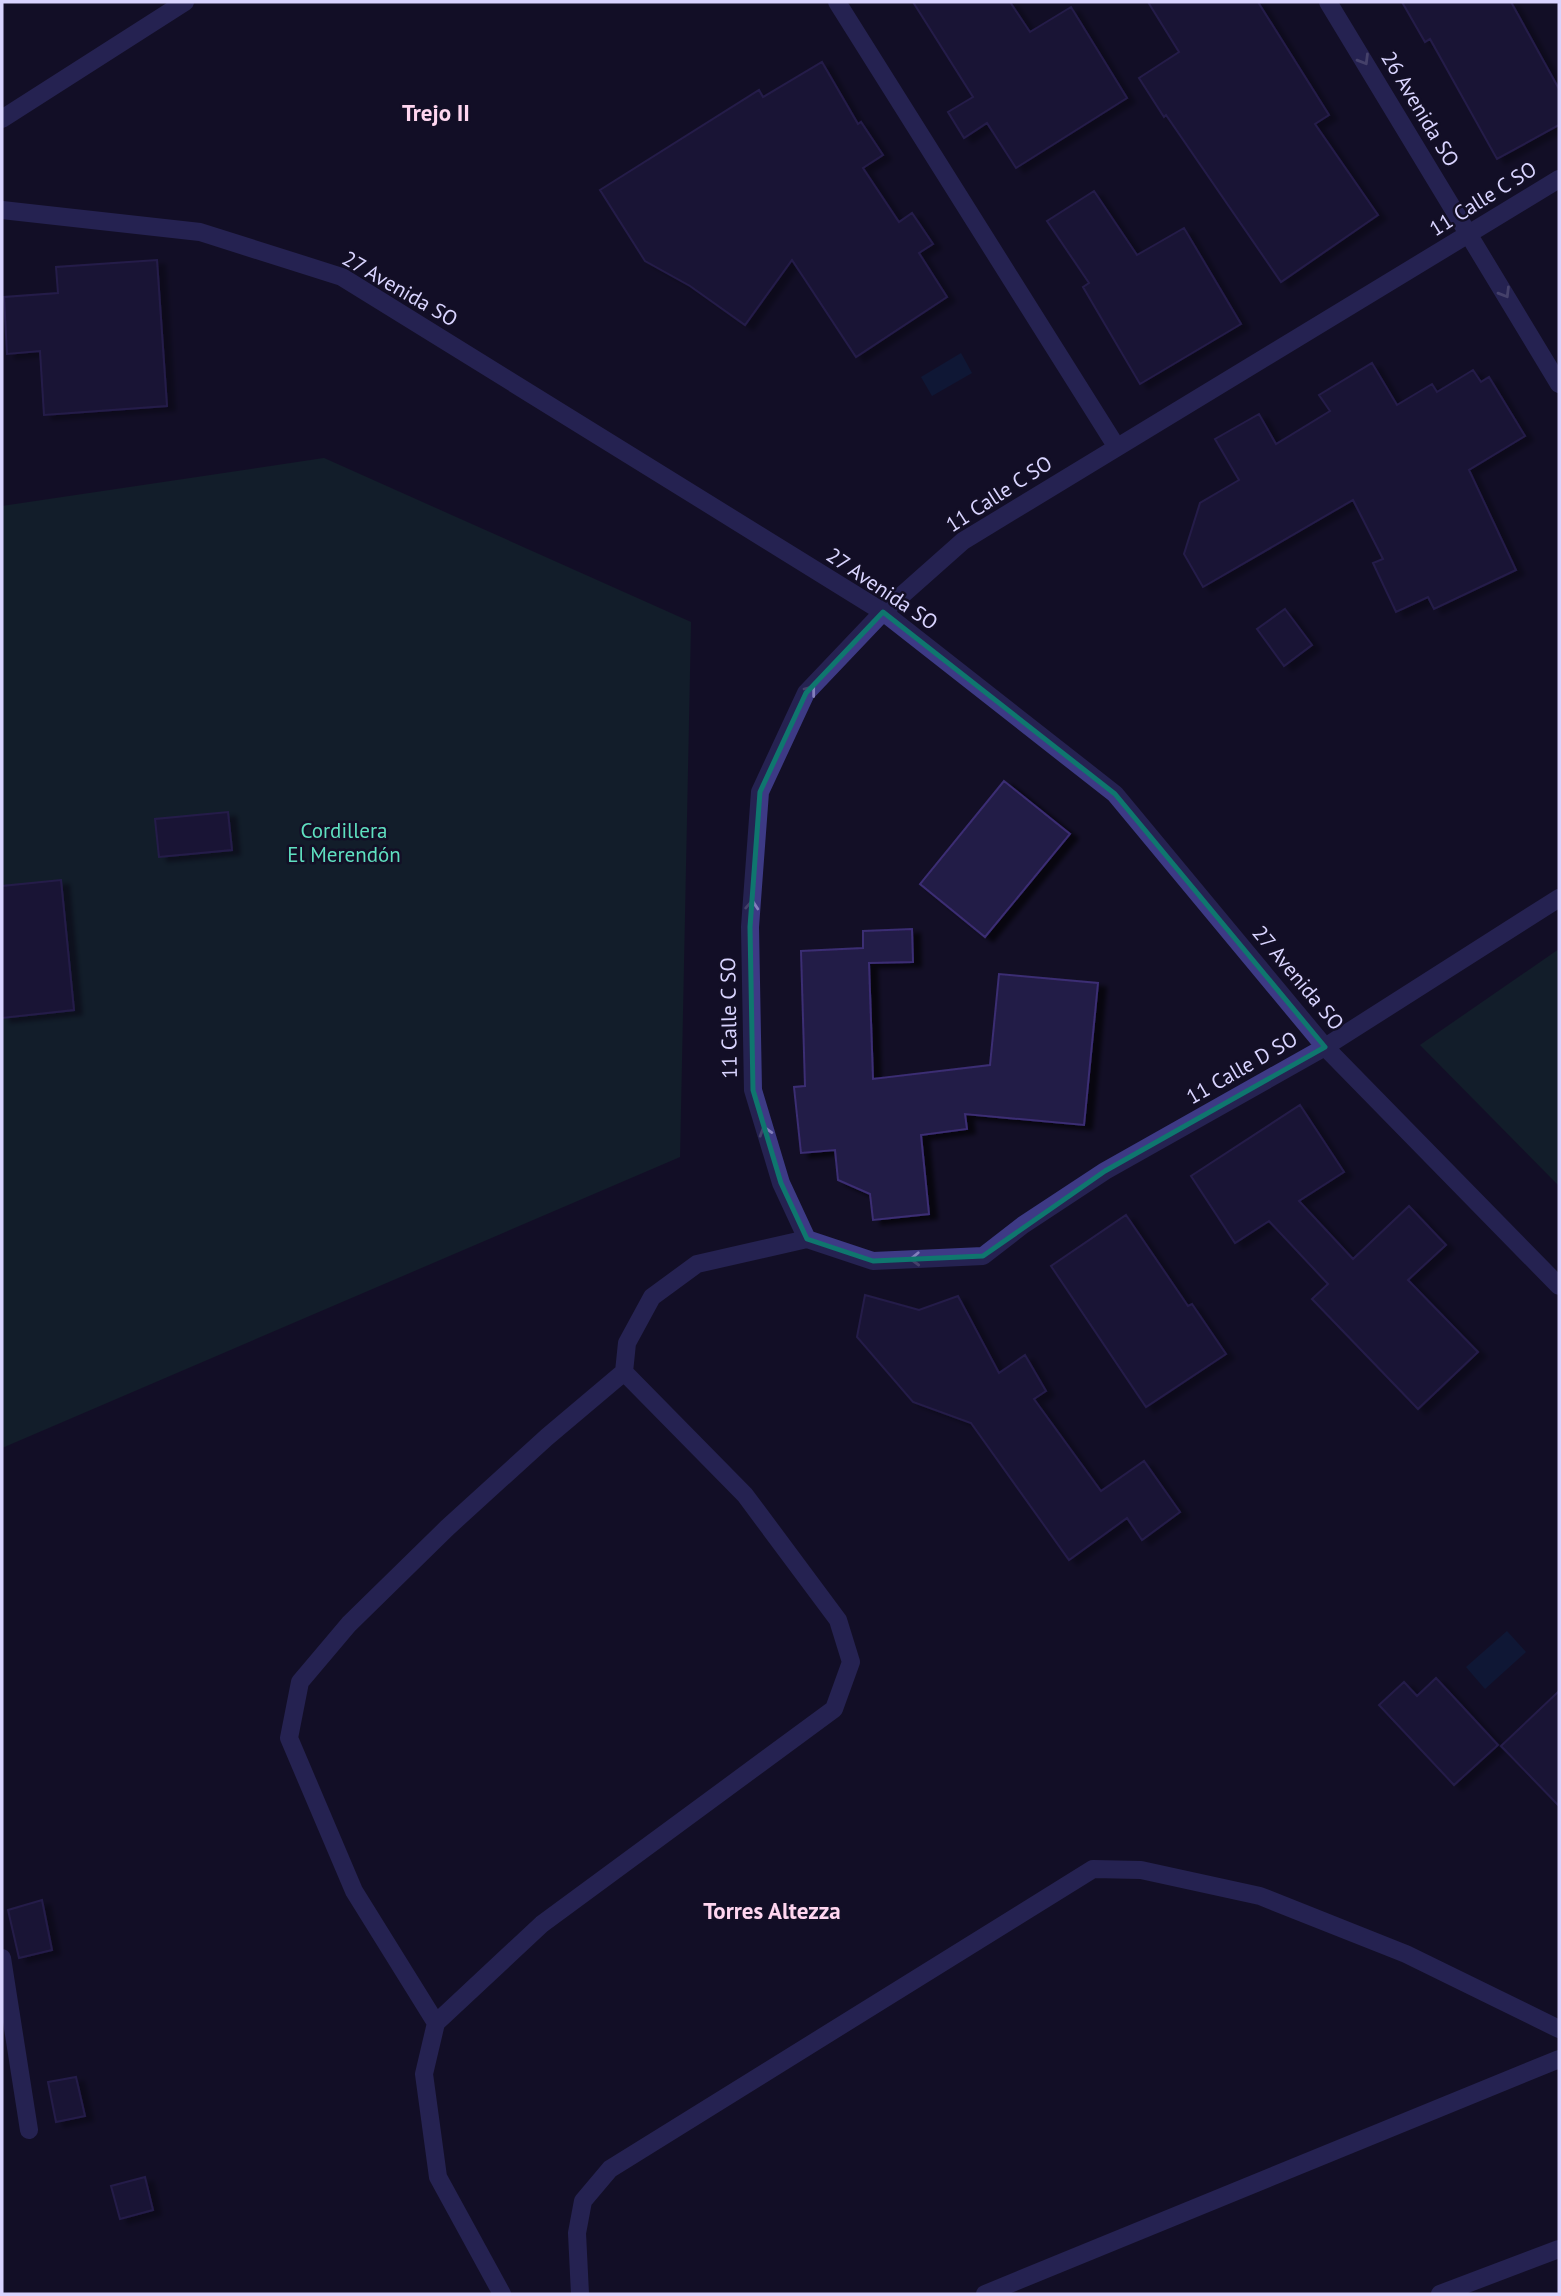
<svg xmlns="http://www.w3.org/2000/svg" width="1561" height="2296" viewBox="0 0 1561 2296" font-family="'PT Sans',sans-serif">
  <style>
    .green { fill: #12302f }
    .water { fill: #0c2248 }
    .building { fill: #241b47; stroke: #3b2d73; stroke-width: 2; filter: url(#shadow) }
    .lines { fill: none; stroke-linecap: round; stroke-linejoin: round }
    .minor { stroke: #3d3a85; stroke-width: 18 }
    .oneway { stroke: #837fbc }
    .marked { fill: none; stroke: #0f766e; stroke-width: 5; stroke-linejoin: round }
    .labels { text-anchor: middle; stroke-width: 5; stroke-linejoin: round; paint-order: stroke }
    .street-label { font-size: 21px; fill: #d9d4ff; stroke: #130f26 }
    .park-label { font-size: 21px; fill: #5fe0c0; stroke: #130f26 }
    .neighbourhood-label { font-size: 23px; font-weight: bold; fill: #ffd6f0; stroke: #130f26 }
  </style>
  <defs>
    <filter id="shadow"><feDropShadow dx="8" dy="4.5" stdDeviation="2" flood-color="#0009"/></filter>
  </defs>
  <rect width="100%" height="100%" fill="#130f26"/>
  <path class="green" d="M 324,458 L 691,622 L 680,1157 L 2,1448 L 2,506 Z
    M 1559,949 L 1559,1186 L 1420,1045 Z"/>
  <path class="water" d="M 961,353 L 972,373 L 932,396 L 921,377 Z
    M 1507,1631 L 1526,1652 L 1485,1689 L 1466,1667 Z"/>
  <path class="building" d="M 913,2 L 1010,2 L 1030,32 L 1071,7 L 1127,98 L 1016,168 L 987,123 L 964,138 L 948,112 L 973,97 Z
    M 1148,2 L 1258,2 L 1329,115 L 1315,124 L 1378,215 L 1281,282 L 1166,115 L 1164,117 L 1162,114 L 1139,78 L 1179,52 Z
    M 1402,2 L 1511,2 L 1559,89 L 1559,125 L 1497,159 L 1430,39 L 1425,42 Z
    M 822,62 L 858,124 L 861,122 L 883,155 L 863,168 L 899,222 L 912,213 L 933,244 L 919,253 L 947,297 L 856,357 L 792,260 L 745,325 L 690,286 L 645,261 L 600,190 L 759,90 L 763,97 Z
    M 1094,191 L 1137,255 L 1184,228 L 1241,324 L 1140,384 L 1083,287 L 1089,283 L 1047,221 Z
    M 157,260 L 167,406 L 44,415 L 40,351 L 7,354 L 4,297 L 58,293 L 56,267 Z
    M 1372,363 L 1397,405 L 1432,384 L 1437,392 L 1473,370 L 1481,382 L 1489,377 L 1525,436 L 1469,470 L 1516,570 L 1434,609 L 1428,597 L 1396,612 L 1373,563 L 1383,559 L 1353,500 L 1203,587 L 1184,554 L 1200,503 L 1239,480 L 1215,439 L 1259,414 L 1276,444 L 1330,411 L 1319,395 Z
    M 1285,609 L 1312,645 L 1284,666 L 1257,629 Z
    M 1004,781 L 1070,834 L 985,937 L 920,884 Z
    M 228,812 L 232,850 L 159,857 L 155,819 Z
    M 61,880 L 74,1010 L 2,1018 L 2,886 Z
    M 912,929 L 913,962 L 869,963 L 873,1079 L 990,1065 L 999,974 L 1098,983 L 1084,1125 L 965,1114 L 967,1129 L 921,1135 L 929,1214 L 873,1220 L 870,1194 L 838,1180 L 835,1150 L 801,1153 L 794,1087 L 805,1086 L 801,951 L 863,948 L 863,931 Z
    M 1300,1105 L 1344,1172 L 1299,1201 L 1353,1259 L 1409,1206 L 1446,1245 L 1408,1280 L 1478,1352 L 1418,1409 L 1312,1299 L 1328,1284 L 1269,1221 L 1235,1243 L 1191,1176 Z
    M 1126,1215 L 1188,1306 L 1192,1304 L 1226,1354 L 1146,1407 L 1051,1266 Z
    M 865,1295 L 919,1310 L 958,1296 L 999,1373 L 1025,1355 L 1046,1391 L 1034,1399 L 1101,1491 L 1144,1461 L 1180,1512 L 1142,1540 L 1127,1518 L 1069,1560 L 971,1423 L 913,1402 L 857,1337 Z
    M 1436,1678 L 1498,1745 L 1454,1785 L 1379,1705 L 1404,1682 L 1417,1696 Z
    M 1559,1691 L 1559,1806 L 1501,1746 Z
    M 42,1900 L 52,1950 L 19,1958 L 8,1910 Z
    M 76,2077 L 85,2116 L 56,2122 L 48,2082 Z
    M 145,2177 L 153,2210 L 120,2219 L 111,2186 Z"/>
  <g class="lines">
    <path class="minor" d="M 837,2 L 1116,446
      M 1328,2 L 1559,384
      M 2,119 L 185,2
      M 1559,179 L 963,541 L 883,612 L 806,693 L 760,792 L 750,927 L 753,1090 L 781,1183 L 807,1239 L 873,1261 L 983,1256 L 1023,1225 L 1105,1171 L 1325,1047 L 1559,898
      M 2,210 L 200,232 L 342,277 L 883,612 L 1115,794 L 1325,1047 L 1559,1286
      M 2,1958 L 29,2130
      M 436,2023 L 354,1891 L 289,1738 L 300,1682 L 349,1624 L 447,1528 L 547,1437 L 624,1372
      M 502,2294 L 438,2177 L 424,2074 L 436,2023 L 542,1924 L 834,1709 L 851,1662 L 838,1620 L 745,1495 L 624,1372 L 627,1343 L 652,1297 L 697,1264 L 807,1239
      M 580,2294 L 577,2233 L 583,2201 L 610,2169 L 1093,1869 L 1141,1870 L 1260,1896 L 1406,1954 L 1559,2029
      M 985,2294 L 1559,2059
      M 1440,2294 L 1559,2249"/>
  </g>
  <defs><path id="oneway-chevron" d="M-2-3.5L2.5 0L-2 3.5" fill="none" stroke-width="1.6" stroke-linecap="round" stroke-linejoin="round" transform="scale(1.75)"/></defs>
  <g class="oneway">
    <use href="#oneway-chevron" transform="translate(1364 60) rotate(59)"/>
    <use href="#oneway-chevron" transform="translate(1505 293) rotate(59)"/>
    <use href="#oneway-chevron" transform="translate(811 690) rotate(-52)"/>
    <use href="#oneway-chevron" transform="translate(752 905) rotate(-86)"/>
    <use href="#oneway-chevron" transform="translate(765 1131) rotate(-107)"/>
    <use href="#oneway-chevron" transform="translate(915 1259) rotate(178)"/>
  </g>
  <path d="M0 0H1561V2296H0ZM 883,612 L 1115,794 L 1325,1047 L 1105,1171 L 983,1256 L 873,1261 L 807,1239 L 781,1183 L 753,1090 L 750,927 L 760,792 L 806,693 Z" fill="#130f26" fill-opacity=".55" fill-rule="evenodd"/>
  <path class="marked" d="M 883,612 L 1115,794 L 1325,1047 L 1105,1171 L 983,1256 L 873,1261 L 807,1239 L 781,1183 L 753,1090 L 750,927 L 760,792 L 806,693 Z"/>
  <g class="labels">
    <g class="street-label">
      <text transform="translate(1420 109) rotate(59)" y="7">26 Avenida SO</text>
      <text transform="translate(1483 199) rotate(-32)" y="7">11 Calle C SO</text>
      <text transform="translate(400 289) rotate(30)" y="7">27 Avenida SO</text>
      <text transform="translate(999 494) rotate(-33)" y="7">11 Calle C SO</text>
      <text transform="translate(882 589) rotate(34)" y="7">27 Avenida SO</text>
      <text transform="translate(1298 978) rotate(50)" y="7">27 Avenida SO</text>
      <text transform="translate(729 1018) rotate(-91)" y="7">11 Calle C SO</text>
      <text transform="translate(1242 1068) rotate(-30)" y="7">11 Calle D SO</text>
    </g>
    <g class="park-label">
      <text x="344" y="838">Cordillera<tspan x="344" dy="24">El Merendón</tspan></text>
    </g>
    <g class="neighbourhood-label">
      <text x="436" y="121">Trejo II</text>
      <text x="772" y="1919">Torres Altezza</text>
    </g>
  </g>
  <rect width="1561" height="2296" fill="none" stroke="#d9d4ff" stroke-width="7"/>
</svg>
